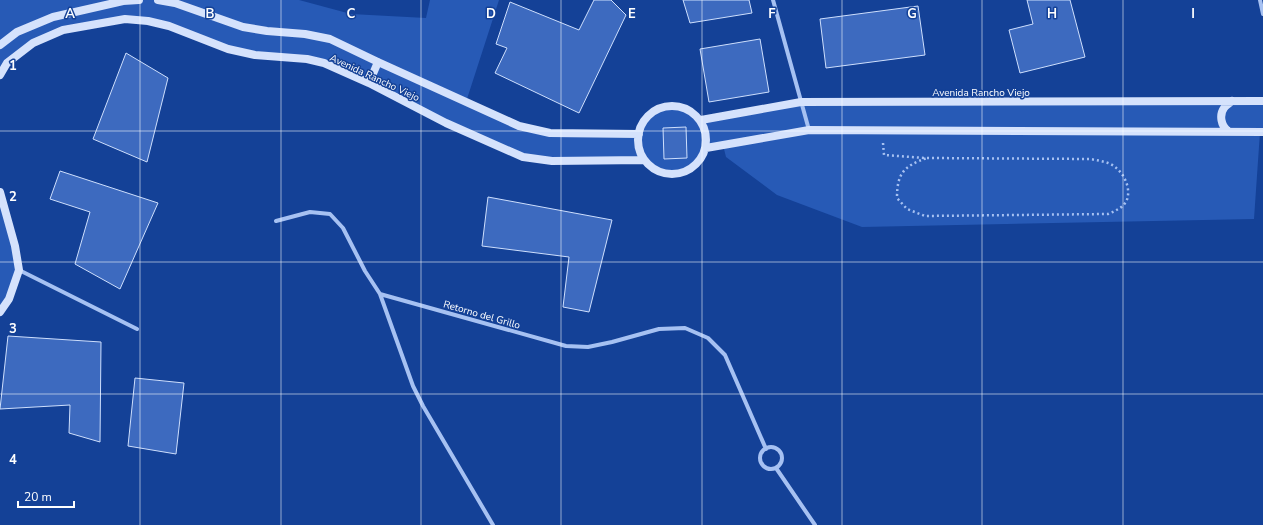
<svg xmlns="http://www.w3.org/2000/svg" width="1263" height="525" viewBox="0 0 1263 525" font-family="'Nunito Sans',sans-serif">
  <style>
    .green { fill: #275ab6 }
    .building { fill: #3d6abf; stroke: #cedffd }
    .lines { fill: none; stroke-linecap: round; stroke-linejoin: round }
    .path { stroke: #a6c1f2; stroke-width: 2.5; stroke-dasharray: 2 3; stroke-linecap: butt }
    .street { stroke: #a6c1f2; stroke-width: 4 }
    .secondary { stroke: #d5e2fc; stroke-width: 8 }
    .grid { fill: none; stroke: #fff; stroke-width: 1; stroke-opacity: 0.55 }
    .labels { text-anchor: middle; stroke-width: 3; stroke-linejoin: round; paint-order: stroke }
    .street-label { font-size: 10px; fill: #fff; stroke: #144197 }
    .grid-label { font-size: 13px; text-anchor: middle; font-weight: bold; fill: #fff; stroke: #144197; stroke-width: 3; stroke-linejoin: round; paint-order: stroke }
  </style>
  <rect width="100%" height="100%" fill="#144197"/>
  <path class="green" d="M 0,0 L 299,0 L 351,14 L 426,18 L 430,0 L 499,0 L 466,102 L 519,126 L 550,133 L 639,134 C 640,130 641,126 643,122 C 651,108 671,101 686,109 C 692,111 696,116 701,120 L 801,102 L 1263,101 L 1263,132 L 1260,132 L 1254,219 L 862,227 L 777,195 L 726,157 L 723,145 L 706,148 C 693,178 666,183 644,160 L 523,157 L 324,63 L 254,55 L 169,26 L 125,19 L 63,30 L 33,43 L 0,75 Z
    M 0,192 L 19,270 L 0,312 Z"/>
  <path class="building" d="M 594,0 L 611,0 L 626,15 L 579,113 L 495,73 L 507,48 L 496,44 L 510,2 L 579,30 Z
    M 683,0 L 749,0 L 752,13 L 690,23 Z
    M 1027,0 L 1070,0 L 1085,57 L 1020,73 L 1009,30 L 1033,24 Z
    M 918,6 L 925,55 L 826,68 L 820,19 Z
    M 760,39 L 769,92 L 709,102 L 700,49 Z
    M 126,53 L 168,78 L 147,162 L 93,139 Z
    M 686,127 L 687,158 L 664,159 L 663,128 Z
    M 60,171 L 158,203 L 120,289 L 75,264 L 90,212 L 50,199 Z
    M 488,197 L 612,220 L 589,312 L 563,307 L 569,257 L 482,246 Z
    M 8,336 L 101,342 L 100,442 L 69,433 L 70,405 L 0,409 Z
    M 135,378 L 184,383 L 176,454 L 128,446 Z"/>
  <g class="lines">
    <path class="path" d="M 883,143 L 884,155 L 924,158
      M 927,158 L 1090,159 C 1096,160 1102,161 1108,163 C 1122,168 1133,188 1126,202 C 1122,208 1115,211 1108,214 L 925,216 L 907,209 L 897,198 C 897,173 904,166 927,158 Z"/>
    <path class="street" d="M 773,0 L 809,130
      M 1260,0 L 1263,14
      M 276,221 L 310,212 L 330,214 L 343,228 L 365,271 L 380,294 L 413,386 L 423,406 L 493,525
      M 19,270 L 137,329
      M 380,294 L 566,346 L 588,347 L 612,342 L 659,329 L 685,328 L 708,338 L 725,355 L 766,449
      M760 458a11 11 0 1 1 22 0a11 11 0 1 1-22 0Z
      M 776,468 L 815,525"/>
    <path class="secondary" d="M 158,0 L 175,3 L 243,27 L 267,31 L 305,34 L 330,39 L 378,62 L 519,126 L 550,133 L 639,134
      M 0,45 L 17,32 L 53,17 L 123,1 L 139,0
      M 0,75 L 7,63 L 33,43 L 63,30 L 125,19 L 148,21 L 169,26 L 228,49 L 255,55 L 307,59 L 324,63 L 369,83 L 446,123 L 523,157 L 552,161 L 644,160
      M 369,83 L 378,62
      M638 140a34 34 0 1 1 68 0a34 34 0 1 1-68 0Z
      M 701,120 L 801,102 L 1263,101
      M 1228,131 C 1221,126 1219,115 1224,108 C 1226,105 1230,103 1232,101
      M 706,148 L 809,130 L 1263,132
      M 0,192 L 15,246 L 19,270 L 9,299 L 0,312"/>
  </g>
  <path class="grid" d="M 140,0 L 140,525M 281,0 L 281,525M 421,0 L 421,525M 561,0 L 561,525M 702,0 L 702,525M 842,0 L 842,525M 982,0 L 982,525M 1123,0 L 1123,525M 0,131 L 1263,131M 0,262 L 1263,262M 0,394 L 1263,394"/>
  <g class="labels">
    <g class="street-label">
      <text transform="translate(375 77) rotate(25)" y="4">Avenida Rancho Viejo</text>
      <text x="981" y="96">Avenida Rancho Viejo</text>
      <text transform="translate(482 314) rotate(16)" y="4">Retorno del Grillo</text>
    </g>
  </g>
  <g class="grid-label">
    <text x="70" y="18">A</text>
    <text x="210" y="18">B</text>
    <text x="351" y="18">C</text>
    <text x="491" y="18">D</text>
    <text x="632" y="18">E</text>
    <text x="772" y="18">F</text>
    <text x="912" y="18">G</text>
    <text x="1052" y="18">H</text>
    <text x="1193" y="18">I</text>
    <text x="13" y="70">1</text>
    <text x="13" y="201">2</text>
    <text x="13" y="333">3</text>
    <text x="13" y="464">4</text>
  </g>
  <path d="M18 501v6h56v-6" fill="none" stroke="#ffffff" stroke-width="2"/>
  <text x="24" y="501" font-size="12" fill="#ffffff" stroke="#144197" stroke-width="3" paint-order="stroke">20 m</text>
</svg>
